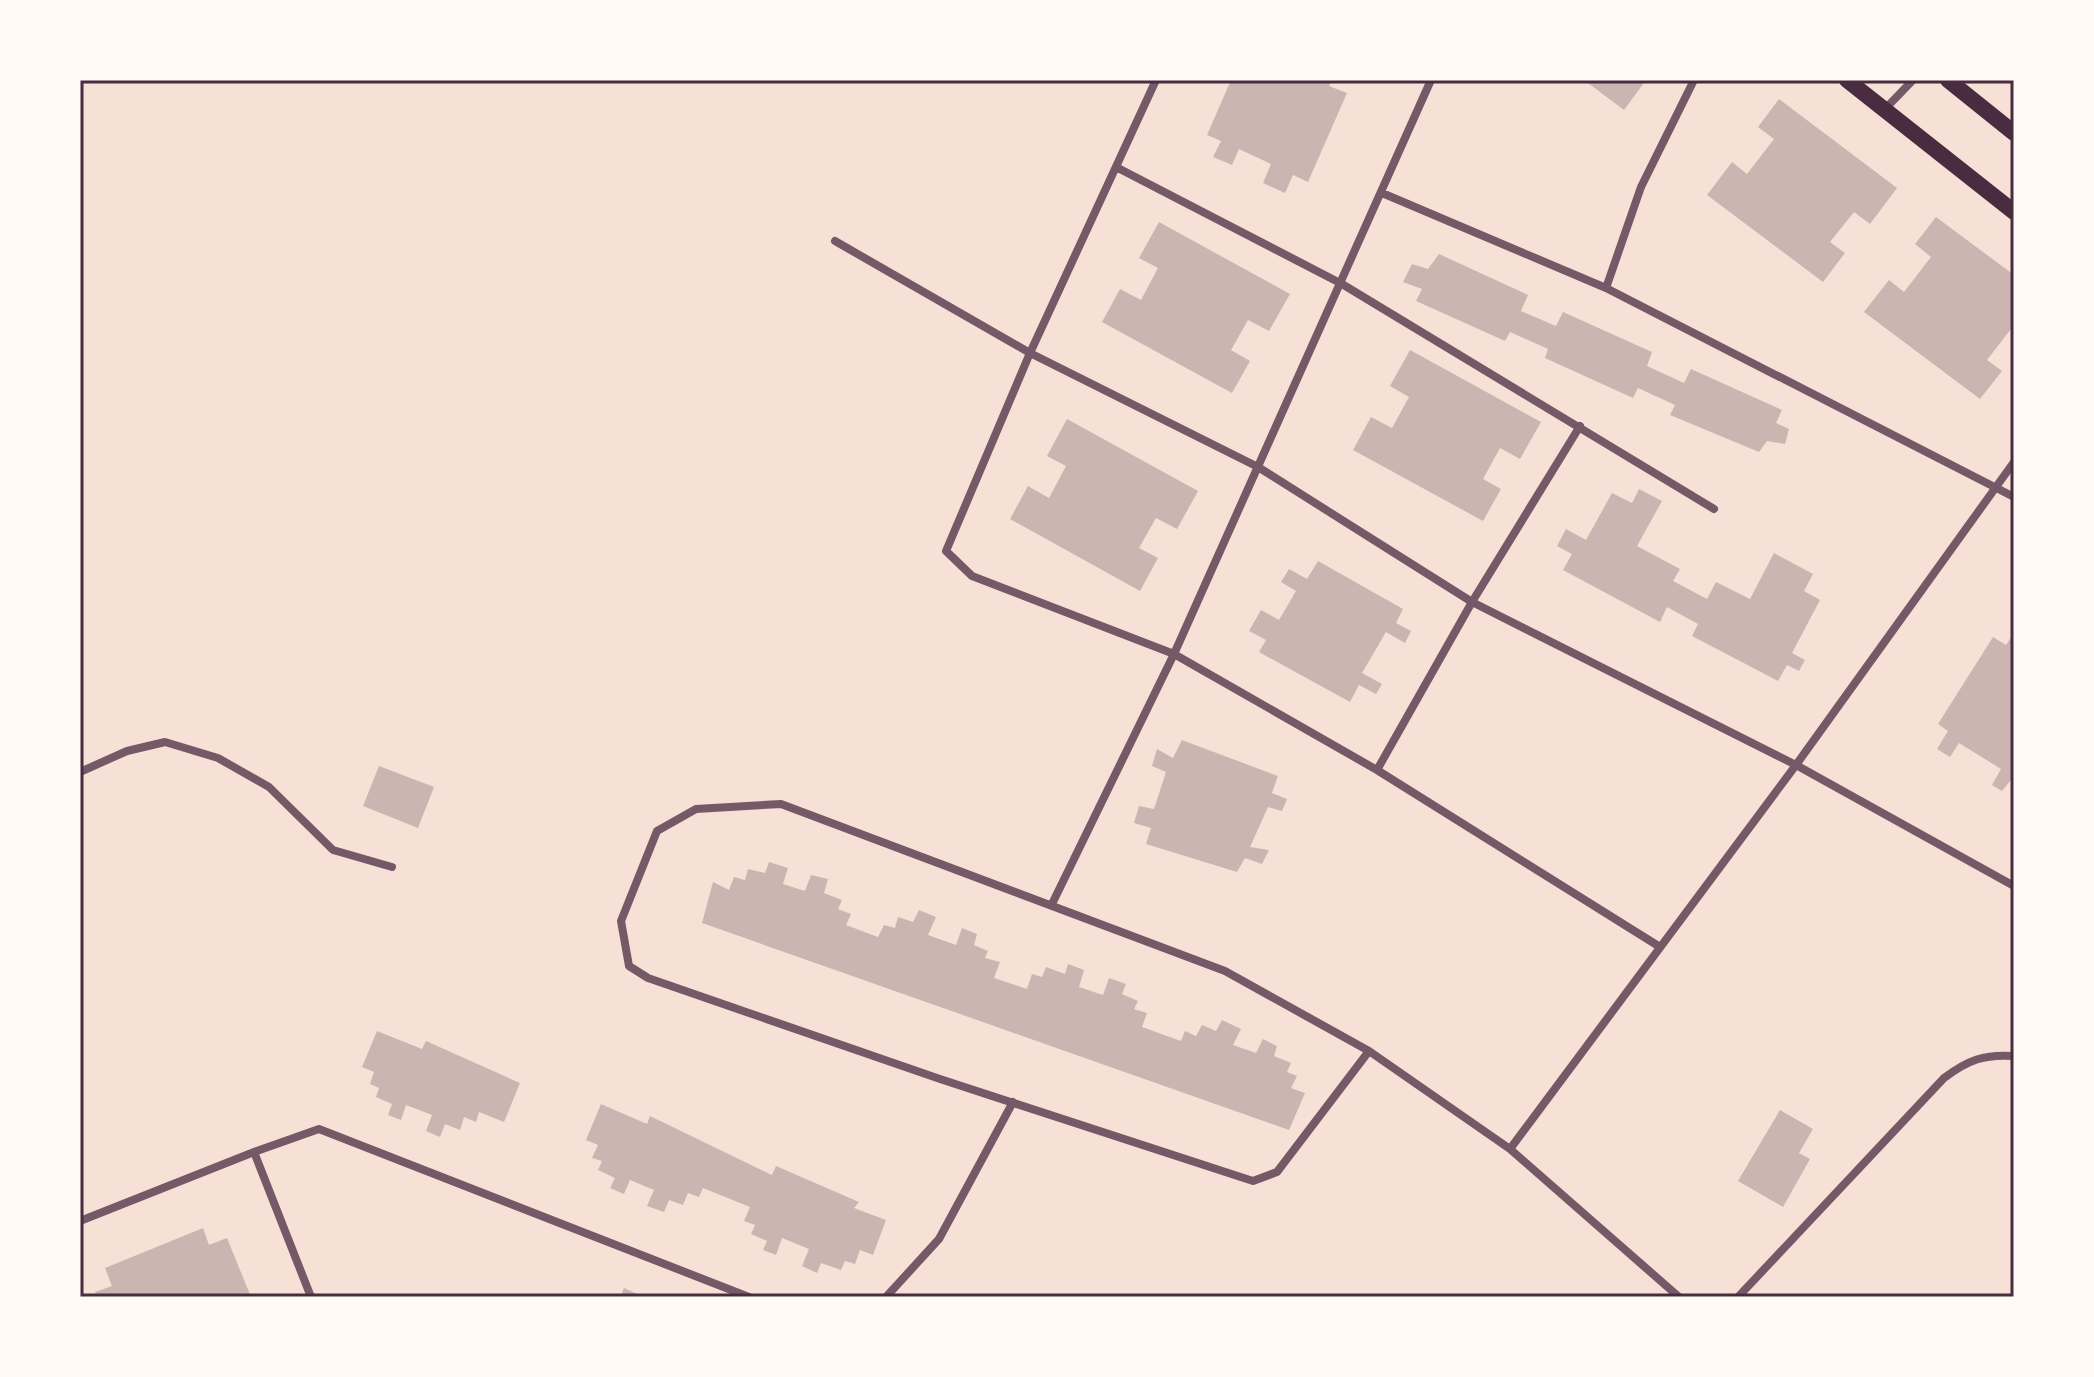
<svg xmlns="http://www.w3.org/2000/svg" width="2094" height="1377" viewBox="0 0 2094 1377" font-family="'PT Sans',sans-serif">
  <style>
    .building { fill: #ccb4b1 }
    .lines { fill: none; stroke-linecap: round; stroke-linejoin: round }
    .minor { stroke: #755966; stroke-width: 8 }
    .secondary { stroke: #4a2c40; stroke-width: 16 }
    .neatline { fill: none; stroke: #4a2c40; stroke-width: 3 }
  </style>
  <rect width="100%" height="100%" fill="#f7e1d7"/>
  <path class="building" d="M 1231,80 L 1332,80 L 1329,86 L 1347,93 L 1308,182 L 1293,175 L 1285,193 L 1263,183 L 1271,164 L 1239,149 L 1232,165 L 1213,157 L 1221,141 L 1207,135 Z
    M 1584,80 L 1646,80 L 1624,110 Z
    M 1779,99 L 1897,188 L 1870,224 L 1854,212 L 1830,242 L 1845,253 L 1823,282 L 1707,195 L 1732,162 L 1747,174 L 1774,139 L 1758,127 Z
    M 1936,217 L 2014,275 L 2014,332 L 2011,329 L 1987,360 L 2002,371 L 1980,399 L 1864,312 L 1889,280 L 1904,292 L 1931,257 L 1915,244 Z
    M 1159,222 L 1290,294 L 1269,331 L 1248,320 L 1231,350 L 1250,361 L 1232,393 L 1102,322 L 1120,289 L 1141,300 L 1158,268 L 1139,258 Z
    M 1439,254 L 1528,295 L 1521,311 L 1556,326 L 1563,312 L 1652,352 L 1647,366 L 1684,383 L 1691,369 L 1782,410 L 1776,423 L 1789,429 L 1785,444 L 1767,441 L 1759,452 L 1670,415 L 1675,405 L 1638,388 L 1633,398 L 1545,358 L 1548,349 L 1510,332 L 1505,341 L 1416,301 L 1422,289 L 1403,282 L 1412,264 L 1428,269 Z
    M 1410,350 L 1541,422 L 1520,459 L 1500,448 L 1483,479 L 1501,489 L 1483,521 L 1353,450 L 1371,417 L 1392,428 L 1409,397 L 1390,386 Z
    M 1067,419 L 1198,491 L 1177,529 L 1156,518 L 1139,548 L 1158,558 L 1140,591 L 1010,519 L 1028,486 L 1049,498 L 1066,466 L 1047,456 Z
    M 1639,489 L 1662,501 L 1637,546 L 1680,569 L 1673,581 L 1707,599 L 1716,582 L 1750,599 L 1774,553 L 1813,574 L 1804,591 L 1820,600 L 1792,653 L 1805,660 L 1799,671 L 1787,665 L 1778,681 L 1692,636 L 1698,624 L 1667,607 L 1660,622 L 1563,570 L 1572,554 L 1557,546 L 1566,529 L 1586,540 L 1612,493 L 1632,503 Z
    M 1318,561 L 1403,609 L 1396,623 L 1411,631 L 1405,643 L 1386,632 L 1362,673 L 1382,684 L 1376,694 L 1359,685 L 1350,702 L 1259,652 L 1266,640 L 1249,631 L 1261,610 L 1279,620 L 1296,591 L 1281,582 L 1289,569 L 1307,579 Z
    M 2014,633 L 2014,776 L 2002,791 L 1992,785 L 2001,769 L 1959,743 L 1950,757 L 1937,749 L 1948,731 L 1938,724 L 1993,637 L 2006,645 Z
    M 1182,740 L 1278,776 L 1272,793 L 1287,799 L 1282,811 L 1268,807 L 1250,847 L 1269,850 L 1262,864 L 1245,858 L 1237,872 L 1146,844 L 1151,828 L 1134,823 L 1139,806 L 1154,809 L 1166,772 L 1152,766 L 1157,749 L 1173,758 Z
    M 379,766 L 434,787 L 418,828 L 363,806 Z
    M 769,862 L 788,868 L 783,884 L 805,891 L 811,875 L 828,879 L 824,893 L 842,900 L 838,909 L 851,914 L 846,925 L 878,937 L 884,925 L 895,928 L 898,917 L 913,922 L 919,910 L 936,917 L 928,935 L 956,945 L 962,928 L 977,934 L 974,945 L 988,951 L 985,958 L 1000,962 L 994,978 L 1027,989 L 1032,974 L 1042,977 L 1046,967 L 1065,974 L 1068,964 L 1084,970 L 1079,987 L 1103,995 L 1109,978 L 1126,984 L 1122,994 L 1138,1001 L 1134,1009 L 1147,1013 L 1142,1027 L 1181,1041 L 1185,1031 L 1196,1036 L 1202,1025 L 1216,1031 L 1222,1020 L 1241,1029 L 1233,1045 L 1256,1053 L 1263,1039 L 1277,1046 L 1274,1056 L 1291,1063 L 1287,1072 L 1297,1076 L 1291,1088 L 1305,1093 L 1289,1130 L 702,923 L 713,882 L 729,890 L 734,877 L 745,880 L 748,869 L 765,873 Z
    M 377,1031 L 422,1049 L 426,1041 L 520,1083 L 504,1122 L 479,1112 L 476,1122 L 464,1117 L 460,1130 L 445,1124 L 440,1137 L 426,1131 L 432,1115 L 406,1105 L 401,1120 L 388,1115 L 392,1104 L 376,1097 L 379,1088 L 370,1084 L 374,1072 L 362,1067 Z
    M 601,1104 L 647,1124 L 650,1116 L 772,1175 L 776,1166 L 859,1202 L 854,1208 L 886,1220 L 873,1255 L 860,1250 L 855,1264 L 845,1261 L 841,1270 L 821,1263 L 817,1273 L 802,1266 L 809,1249 L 782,1238 L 776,1255 L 763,1250 L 767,1241 L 751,1234 L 755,1225 L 744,1221 L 750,1207 L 703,1188 L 699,1197 L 688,1193 L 683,1205 L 669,1200 L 664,1212 L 647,1206 L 654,1190 L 630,1180 L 624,1194 L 610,1188 L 615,1178 L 598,1170 L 602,1161 L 592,1158 L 598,1145 L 586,1140 Z
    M 1780,1110 L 1813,1129 L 1799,1153 L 1810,1159 L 1783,1207 L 1738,1181 Z
    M 203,1228 L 209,1245 L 227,1238 L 251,1297 L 97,1297 L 95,1292 L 112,1286 L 105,1268 Z
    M 624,1288 L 644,1297 L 620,1297 Z"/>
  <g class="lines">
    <path class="minor" d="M 1156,80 L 1030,353 L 946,551 L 972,576 L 1174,654 L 1377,770 L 1660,947
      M 1885,109 L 1913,80
      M 1116,167 L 1342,284 L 1714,509
      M 1382,193 L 1606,288 L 2014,497
      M 835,241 L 1030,353 L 1258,467 L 1472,602 L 1796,765 L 2014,886
      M 1606,288 L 1641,187 L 1694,80
      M 1377,770 L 1472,602 L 1580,426
      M 80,772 L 127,751 L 165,742 L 218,758 L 269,787 L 333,850 L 392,867
      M 1052,904 L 1174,654 L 1431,80
      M 1369,1051 L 1277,1172 L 1253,1181 L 940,1079 L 648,978 L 629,966 L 621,921 L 657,831 L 696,809 L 781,804 L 1225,971 L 1369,1051 L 1510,1149
      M 254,1152 L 319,1129 L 749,1297
      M 80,1221 L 254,1152 L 311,1297
      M 886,1297 L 939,1239 L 1013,1102
      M 1679,1297 L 1510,1149 L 1796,765 L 2014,462
      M 1738,1297 L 1944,1078 C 1968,1060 1984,1054 2014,1056"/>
    <path class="secondary" d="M 1847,80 L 2014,212
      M 1948,80 L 2014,133"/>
  </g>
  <rect width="2094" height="1377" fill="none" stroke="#fffaf5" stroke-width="164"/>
  <rect x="82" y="82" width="1930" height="1213" class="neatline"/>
</svg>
